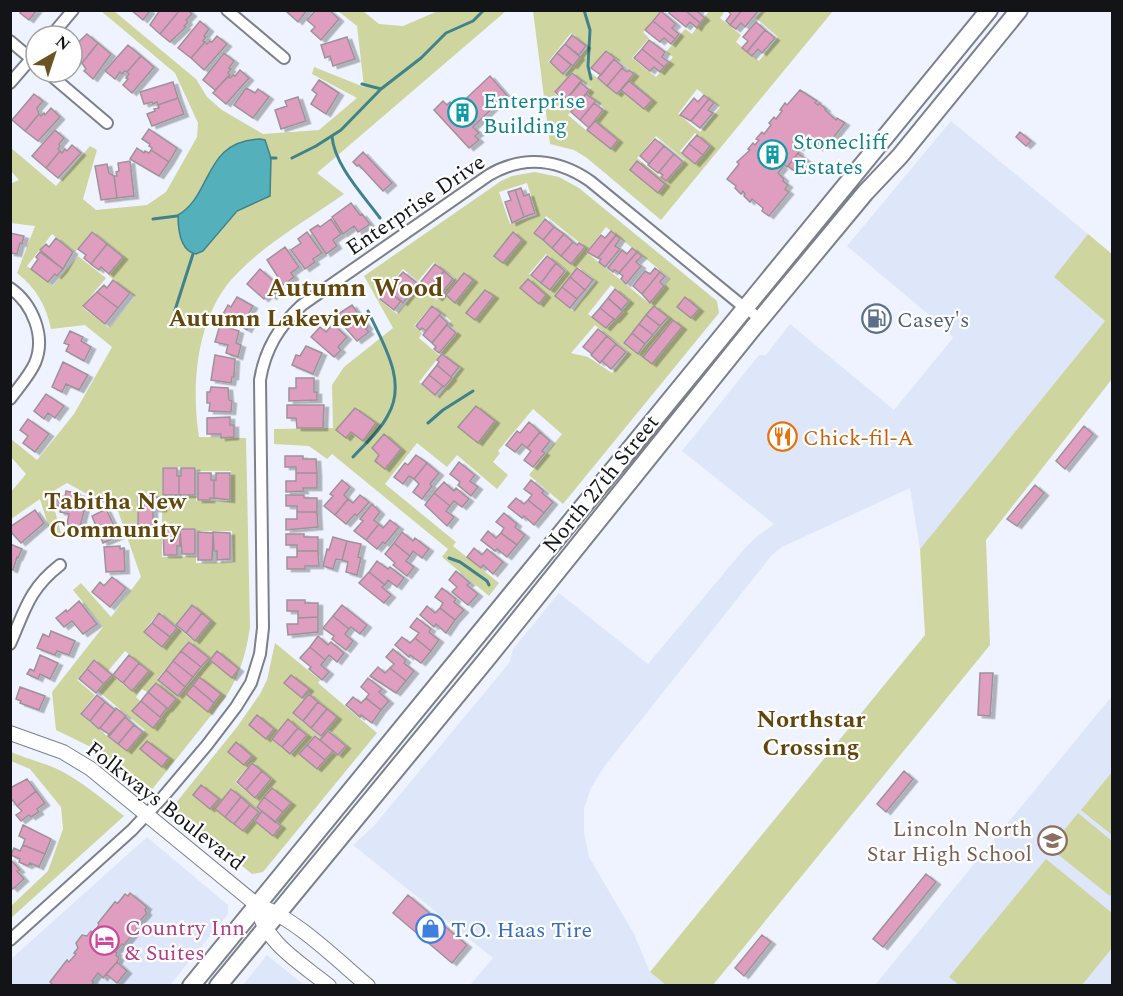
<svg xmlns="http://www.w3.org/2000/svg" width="1123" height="996" viewBox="0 0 1123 996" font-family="Spectral,serif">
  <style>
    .built { fill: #dee6f9 }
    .green { fill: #ced59e; fill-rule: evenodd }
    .water { fill: #54b1bc; stroke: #40828b; stroke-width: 1.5 }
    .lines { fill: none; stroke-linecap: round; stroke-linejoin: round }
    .stream { stroke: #40828b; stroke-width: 3 }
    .building { fill: #df9ec0; stroke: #9e9298; stroke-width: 1.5; filter: url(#shadow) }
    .minor-casing { stroke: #7c808a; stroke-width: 14 }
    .tertiary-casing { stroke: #7c808a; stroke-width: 16 }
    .primary-casing { stroke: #7c808a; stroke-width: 20 }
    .minor { stroke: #fff; stroke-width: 10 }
    .tertiary { stroke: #fff; stroke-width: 14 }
    .primary { stroke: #fff; stroke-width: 16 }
    .labels { text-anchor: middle; stroke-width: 4.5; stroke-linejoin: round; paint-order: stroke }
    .culture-label { font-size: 22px; fill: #0d838f; stroke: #fff; text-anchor: start }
    .street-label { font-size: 22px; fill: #121418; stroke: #fff }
    .service-label { font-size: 22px; fill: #4e5e75; stroke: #fff; text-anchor: start }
    .food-label { font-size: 22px; fill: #c56008; stroke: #fff; text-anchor: start }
    .education-label { font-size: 22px; fill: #785e54; stroke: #fff; text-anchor: end }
    .hotel-label { font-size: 22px; fill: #b23c85; stroke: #fff; text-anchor: start }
    .shop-label { font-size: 22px; fill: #366cbe; stroke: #fff; text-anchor: start }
    .neighbourhood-label { font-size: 24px; font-weight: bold; fill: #62460b; stroke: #fff }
    .quarter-label { font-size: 26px; font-weight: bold; fill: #62460b; stroke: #fff }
  </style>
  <defs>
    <filter id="shadow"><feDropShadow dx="4.5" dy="2.5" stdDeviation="0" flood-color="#0004"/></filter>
  </defs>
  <rect width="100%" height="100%" fill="#eef3ff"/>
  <path class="built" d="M 951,121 L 1088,234 L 1054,277 L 1105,321 L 920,549 L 910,488 L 782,547 L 772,555 L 603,768 L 591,788 L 584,808 L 584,832 L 589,857 L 634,934 L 650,972 L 666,985 L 470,985 L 493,958 L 353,845 L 373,827 L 510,662 L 513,649 L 559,593 L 648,664 L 745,548 L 754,539 L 774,524 L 682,451 L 759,355 L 766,355 L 790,324 L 894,410 L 953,338 L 947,330 L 847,246 Z
    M 1112,696 L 1112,985 L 875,985 Z
    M 147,837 L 228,905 L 228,914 L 170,985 L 11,985 L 10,960 Z
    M 267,955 L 304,985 L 243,985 Z"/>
  <path class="green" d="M 101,11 L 114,11 L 196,79 L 207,97 L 222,110 L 263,134 L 319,130 L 357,98 L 312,74 L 314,67 L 364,87 L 357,26 L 338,11 L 363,11 L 379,24 L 403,26 L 438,11 L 506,11 L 317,173 L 344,194 C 306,221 262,245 231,280 C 196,321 191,387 199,437 L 246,438 L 250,627 C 246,654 240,675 225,698 L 150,792 L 97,750 L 56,730 L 52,692 L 103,627 L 73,590 L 81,583 L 111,617 L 141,577 L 118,511 L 67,483 L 50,493 L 62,537 L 52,538 L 40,499 L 11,519 L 11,492 L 26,474 L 11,457 L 11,439 L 37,460 L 74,414 L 112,347 L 85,325 L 51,329 C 46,305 36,288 17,273 L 35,226 L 11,223 L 10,184 L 19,180 L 11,171 L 11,148 L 56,186 L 90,146 L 97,150 L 83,199 L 96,210 L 147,205 L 166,192 L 197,137 L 198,123 L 175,73 ZM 92,231 L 123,256 L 108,275 L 135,297 L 109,328 L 82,307 L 106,278 L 78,256 L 53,286 L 27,266 L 52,234 L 75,252 ZM 162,467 L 196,467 L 197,471 L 231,471 L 231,501 L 196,501 L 196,496 L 162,496 ZM 137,496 L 162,496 L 162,529 L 137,528 ZM 196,528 L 196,531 L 232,531 L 233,562 L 196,563 L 196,556 L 162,557 L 162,529 ZM 191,605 L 211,621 L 195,642 L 178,628 L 162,648 L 143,632 L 159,612 L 175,625 ZM 189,641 L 210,658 L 179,696 L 157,679 ZM 125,651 L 149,670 L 132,692 L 112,675 L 98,691 L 145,730 L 127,752 L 80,714 L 95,695 L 77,680 L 94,659 L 108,671 ZM 156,682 L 176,699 L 152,728 L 132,711 L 140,701 L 136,697 L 142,689 L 147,692 Z
    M 533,11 L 660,11 L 643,32 L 649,38 L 632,58 L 656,77 L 673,57 L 666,52 L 685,29 L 692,34 L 709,11 L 725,11 L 720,18 L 741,35 L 736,42 L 759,61 L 778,37 L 756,18 L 762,11 L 833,11 L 661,220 L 587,158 L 574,150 L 550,144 ZM 571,33 L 588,47 L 565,75 L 548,62 ZM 606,50 L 635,74 L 617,95 L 589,71 ZM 572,72 L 591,88 L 587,93 L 605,109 L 587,131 L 568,115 L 573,109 L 554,93 ZM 697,89 L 720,107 L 700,132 L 678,114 ZM 695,133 L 711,146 L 695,165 L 680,151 ZM 656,136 L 685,160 L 666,182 L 637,158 Z
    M 535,172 L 559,177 L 579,188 L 717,301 L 719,313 L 563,504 L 529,475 L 562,434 L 533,409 L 498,451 L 500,453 L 493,462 L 508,475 L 497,489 L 457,455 L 447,467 L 417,443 L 385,484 L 456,542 L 453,546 L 499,583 L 489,596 L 442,557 L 448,549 L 332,454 L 327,459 L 309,446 L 274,444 L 274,429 L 333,428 L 332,385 L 344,367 L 393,328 L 364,276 L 501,181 L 512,176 ZM 527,183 L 537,215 L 510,224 L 499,192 ZM 546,216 L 585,247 L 572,264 L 533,233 ZM 606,227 L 670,278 L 650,304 L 586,252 ZM 546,254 L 567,271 L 550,291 L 529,274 ZM 434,262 L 455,278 L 437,300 L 420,286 L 397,314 L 378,299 L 403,269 L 418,281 ZM 578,267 L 596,281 L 573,311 L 555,296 ZM 611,285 L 630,301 L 607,329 L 588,314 ZM 432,305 L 451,321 L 449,324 L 458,332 L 439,355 L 419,338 L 422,333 L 414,326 ZM 654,306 L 669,318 L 638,355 L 623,343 ZM 595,325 L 628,352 L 612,373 L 588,357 L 571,353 ZM 442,353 L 461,368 L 438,397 L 419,382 Z
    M 1088,234 L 1112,254 L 1112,379 L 986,540 L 990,645 L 713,985 L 666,985 L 650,972 L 925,635 L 920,549 L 1105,321 L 1054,277 Z
    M 275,643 L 320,680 L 318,683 L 377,733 L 263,872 L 252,874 L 171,809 L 237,727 L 260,694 L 267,680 ZM 309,693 L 337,717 L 321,737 L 292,713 ZM 288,719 L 308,735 L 291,755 L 271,739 ZM 329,730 L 347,746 L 339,756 L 333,752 L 317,770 L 299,755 L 315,735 L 321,739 ZM 252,762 L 272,779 L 255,799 L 235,782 ZM 231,788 L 260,812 L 243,832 L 215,809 ZM 272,788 L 291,803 L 276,821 L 282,826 L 273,837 L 254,821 L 262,812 L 256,807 Z
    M 11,752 C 25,758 40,762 55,768 C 81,780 102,799 124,816 L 11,918 L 11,906 L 48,871 L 63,829 L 61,807 L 30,769 L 11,761 Z
    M 1112,772 L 1112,835 L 1081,810 Z
    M 1078,813 L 1112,841 L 1112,893 L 1110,896 L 1050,848 Z
    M 1046,859 L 1112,913 L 1112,948 L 1082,985 L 959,985 L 949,977 Z"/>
  <path class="water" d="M 260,139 L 265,140 L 271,158 L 270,196 L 237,211 L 203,251 L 196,254 C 180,251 178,229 178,215 C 213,195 203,141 260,139 Z"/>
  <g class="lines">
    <path class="stream" d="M 584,10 L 590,30 L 588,66 L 591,79
      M 362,84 L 381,89
      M 332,136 C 334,165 364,196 380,218
      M 271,158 L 276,158
      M 292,158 L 316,146 L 341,130 L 381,89 L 421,58 L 446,33 L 473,21 L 484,10
      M 153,219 L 177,216
      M 175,310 L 193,254
      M 428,423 L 443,410 L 473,391
      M 353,457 C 365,444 380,431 388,415 C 408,381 382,342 368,311
      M 449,558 L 460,562 L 487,581 L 489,585"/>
  </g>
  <path class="building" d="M 23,10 L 37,10 L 29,20 L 20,13 Z
    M 131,10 L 149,10 L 150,11 L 143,20 Z
    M 160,10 L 180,10 L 160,34 L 150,25 Z
    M 180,10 L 188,10 L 192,14 L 186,20 L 188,22 L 184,26 L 186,27 L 170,42 L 160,34 Z
    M 307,10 L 298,22 L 287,12 L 288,10 Z
    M 316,10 L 329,10 L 339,19 L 321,40 L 311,31 L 315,27 L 307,20 Z
    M 671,10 L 685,10 L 700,23 L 697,28 L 690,22 L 686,27 L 669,13 Z
    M 685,10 L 699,10 L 698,12 L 705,18 L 700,23 Z
    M 742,10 L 730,25 L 726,21 L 731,14 L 727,10 Z
    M 742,10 L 759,10 L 745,27 L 741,23 L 736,29 L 730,25 Z
    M 661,11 L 676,24 L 672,28 L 679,34 L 675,39 L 653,21 Z
    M 200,21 L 209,29 L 204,36 L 206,37 L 203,41 L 205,42 L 191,58 L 178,48 Z
    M 653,21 L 675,39 L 671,44 L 664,38 L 660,42 L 645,30 Z
    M 756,22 L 765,30 L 747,52 L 742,48 L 748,41 L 743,37 Z
    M 765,30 L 775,38 L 762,53 L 758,49 L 752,56 L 747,52 Z
    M 87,34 L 98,43 L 82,63 L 77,61 L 75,63 L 72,61 L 72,48 Z
    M 572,35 L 586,46 L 579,55 L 565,44 Z
    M 217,36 L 227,44 L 204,70 L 191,58 L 205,42 L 207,44 L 210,41 L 212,42 Z
    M 347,37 L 355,59 L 333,66 L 330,56 L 325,58 L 321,45 Z
    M 649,40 L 665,52 L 662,57 L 669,62 L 664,67 L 642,49 Z
    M 98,43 L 111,54 L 93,79 L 84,71 L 86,69 L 82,63 Z
    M 565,44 L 580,57 L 573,66 L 557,53 Z
    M 128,45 L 141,56 L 127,72 L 125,71 L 122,74 L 120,72 L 115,79 L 105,71 Z
    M 642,49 L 664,67 L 660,72 L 654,67 L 650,71 L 634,58 Z
    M 606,51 L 615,58 L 601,75 L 591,68 Z
    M 224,53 L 234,61 L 229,68 L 231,69 L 228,73 L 230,75 L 215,90 L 203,80 Z
    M 557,53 L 571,65 L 563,74 L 550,62 Z
    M 141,56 L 154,67 L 132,93 L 123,85 L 128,79 L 126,78 L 129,74 L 127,72 Z
    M 614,59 L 623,67 L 607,86 L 598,78 Z
    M 622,68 L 627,72 L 629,70 L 634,74 L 617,94 L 607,86 Z
    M 240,70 L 249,78 L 226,104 L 213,93 L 228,76 L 230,78 L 233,75 L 235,76 Z
    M 572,73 L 582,81 L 567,99 L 563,96 L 562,98 L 555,92 Z
    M 490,76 L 510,99 L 506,103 L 502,99 L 473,127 L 479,133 L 475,136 L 479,140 L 469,148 L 434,110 L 443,101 L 447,105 L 450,102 L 456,108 Z
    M 319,80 L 339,93 L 326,114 L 311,104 L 317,94 L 312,90 Z
    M 629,81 L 652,100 L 644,109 L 621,90 Z
    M 173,82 L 178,98 L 158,105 L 157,102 L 153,104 L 152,102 L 144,104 L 140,92 Z
    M 580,82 L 589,90 L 573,109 L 565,101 Z
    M 246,88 L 255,93 L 258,89 L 269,97 L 253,118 L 234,105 Z
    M 800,90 L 817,101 L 815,103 L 818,105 L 819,103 L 826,109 L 825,110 L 836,120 L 837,118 L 845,123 L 825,148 L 821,145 L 818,148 L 813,144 L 811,146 L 805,140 L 799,148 L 796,146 L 794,148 L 799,152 L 787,167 L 782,163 L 780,165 L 783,167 L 778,173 L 784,179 L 783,181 L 788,185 L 785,189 L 789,192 L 769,216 L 762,211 L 763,208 L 752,199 L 750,202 L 744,196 L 745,194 L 743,191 L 741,194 L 735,188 L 736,186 L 727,179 L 739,164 L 737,162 L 750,150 L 748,149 L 753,143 L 755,145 L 759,140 L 756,139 L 762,132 L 764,134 L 771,125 L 769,123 L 774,117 L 776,119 L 782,111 L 780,110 L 785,103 L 787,105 Z
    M 34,94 L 43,101 L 37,108 L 39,114 L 25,131 L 12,120 Z
    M 586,94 L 596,101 L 580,120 L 571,112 Z
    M 704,95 L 709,99 L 691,121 L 680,115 L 694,98 L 698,102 Z
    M 298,97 L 306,121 L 281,129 L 275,110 L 287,106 L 285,101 Z
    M 178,98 L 184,114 L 152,126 L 147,114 L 155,111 L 154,109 L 159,108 L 158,105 Z
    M 709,99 L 714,103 L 708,110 L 713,113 L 700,128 L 691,121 Z
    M 594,103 L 603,110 L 589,128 L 580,120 Z
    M 51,108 L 60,117 L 38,141 L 25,131 L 39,114 L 41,116 L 44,113 L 45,115 Z
    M 595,121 L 618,140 L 611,149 L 587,130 Z
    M 149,129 L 177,148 L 169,162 L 151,150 L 152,148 L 149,146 L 150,144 L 142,139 Z
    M 55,130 L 64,138 L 59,144 L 60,146 L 58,149 L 60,151 L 46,168 L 32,156 Z
    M 1020,132 L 1031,141 L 1026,146 L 1016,137 Z
    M 697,135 L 710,146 L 703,155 L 689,144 Z
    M 655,139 L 664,146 L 649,164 L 640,156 Z
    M 689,144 L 703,155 L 695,164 L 682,153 Z
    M 72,145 L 81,153 L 58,178 L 46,168 L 60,151 L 62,153 L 65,149 L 67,151 Z
    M 664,146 L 674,154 L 658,173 L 648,165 Z
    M 137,148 L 144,153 L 145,151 L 149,153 L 151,150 L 169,162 L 159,176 L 130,159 Z
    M 363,152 L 392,183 L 383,191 L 359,165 L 357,166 L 353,162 Z
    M 798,153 L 808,161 L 797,173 L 788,166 Z
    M 674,154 L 683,162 L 666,181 L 661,177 L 663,175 L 659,172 Z
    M 130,161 L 134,196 L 117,198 L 114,176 L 117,176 L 116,172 L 119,171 L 118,163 Z
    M 637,161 L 665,184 L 658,193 L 630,170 Z
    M 107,164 L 109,173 L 114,176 L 117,198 L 101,200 L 95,166 Z
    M 521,188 L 524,196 L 529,194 L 535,213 L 524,217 L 515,190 Z
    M 515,190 L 524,217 L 512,223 L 505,202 L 511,200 L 508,192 Z
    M 351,203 L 360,215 L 362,214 L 370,224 L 358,232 L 354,226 L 343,234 L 332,217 Z
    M 331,219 L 341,234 L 333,240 L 337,246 L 326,254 L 310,230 L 318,225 L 320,227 Z
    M 545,219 L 554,227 L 543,240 L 534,233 Z
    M 554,227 L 564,234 L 552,248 L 543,240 Z
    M 611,231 L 616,235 L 598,258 L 587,252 L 601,235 L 605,238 Z
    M 92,232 L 107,244 L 91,264 L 84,258 L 86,255 L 78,249 Z
    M 307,232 L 322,253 L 313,259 L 315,262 L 305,269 L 291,250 L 301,243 L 298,239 Z
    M 513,232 L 522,240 L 503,263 L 494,256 Z
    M 10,233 L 24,236 L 22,244 L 20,243 L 17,254 L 10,253 Z
    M 564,234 L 573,242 L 561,256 L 552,248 Z
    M 616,235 L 620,239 L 615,246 L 620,249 L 605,267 L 599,262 L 601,259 L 598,258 Z
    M 56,238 L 73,252 L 63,269 L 40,250 L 46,244 L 49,247 Z
    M 573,242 L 577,245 L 579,243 L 585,247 L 571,264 L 561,256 Z
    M 107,244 L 123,257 L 109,274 L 101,267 L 99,270 L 91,264 Z
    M 285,247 L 299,267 L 291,273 L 294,277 L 283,285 L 267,260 Z
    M 632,248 L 637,252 L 619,273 L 615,270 L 613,272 L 608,268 L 622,250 L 627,254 Z
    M 40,252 L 63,269 L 57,276 L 55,274 L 48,282 L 31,269 L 38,259 L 36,257 Z
    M 637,252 L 642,256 L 636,262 L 641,266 L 626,284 L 621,279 L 623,276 L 619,273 Z
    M 547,256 L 556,263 L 541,283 L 531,275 Z
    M 556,263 L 565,271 L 550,290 L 541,283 Z
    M 435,264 L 444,271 L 428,291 L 419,284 Z
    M 577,268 L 593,280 L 585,290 L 570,277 Z
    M 655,268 L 660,272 L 642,294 L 633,286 L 645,271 L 650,274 Z
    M 260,269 L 280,287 L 272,297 L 269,294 L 264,299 L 247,284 Z
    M 444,271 L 453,279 L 438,298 L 428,291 Z
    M 403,272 L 417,283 L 409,292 L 395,281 Z
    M 660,272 L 665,276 L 660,282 L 664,286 L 650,303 L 642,294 Z
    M 464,273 L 473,280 L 455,303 L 446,295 Z
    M 570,277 L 585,290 L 577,299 L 562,287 Z
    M 528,279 L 546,295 L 539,304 L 520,288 Z
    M 113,280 L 130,293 L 118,308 L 97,292 L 104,285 L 107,288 Z
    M 395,281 L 411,293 L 403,303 L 387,290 Z
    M 562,287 L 577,299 L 570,308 L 555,296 Z
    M 615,289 L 629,301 L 621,310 L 608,298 Z
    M 387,290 L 401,301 L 394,310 L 380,299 Z
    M 485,290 L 494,296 L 475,320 L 466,313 Z
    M 97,292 L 118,308 L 105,324 L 83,306 Z
    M 237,297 L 253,306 L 248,315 L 254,318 L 247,330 L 223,314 L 228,305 L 231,307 Z
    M 685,297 L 699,309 L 691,318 L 677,307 Z
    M 608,298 L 623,311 L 615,320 L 600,308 Z
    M 352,305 L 368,327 L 366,329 L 369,332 L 357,341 L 335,316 Z
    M 432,306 L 441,313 L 426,331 L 422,328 L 420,330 L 416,326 Z
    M 654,306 L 668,317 L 660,326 L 646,315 Z
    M 600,308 L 614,319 L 606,328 L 592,317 Z
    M 439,315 L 448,323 L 432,343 L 423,335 Z
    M 646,315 L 660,326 L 653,335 L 639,324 Z
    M 673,320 L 682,327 L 652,364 L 643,357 Z
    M 333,324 L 347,337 L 338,347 L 341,350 L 334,357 L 311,337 L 320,327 L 326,332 Z
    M 639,324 L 653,335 L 645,344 L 632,333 Z
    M 220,325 L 239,331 L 236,343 L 241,345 L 238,357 L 226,353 L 228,345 L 215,342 Z
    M 447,325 L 456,333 L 439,353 L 434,349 L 436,347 L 432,343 Z
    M 598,329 L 607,336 L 592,354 L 583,347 Z
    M 70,331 L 83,337 L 81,341 L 91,347 L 84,361 L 66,351 L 69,345 L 64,343 Z
    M 632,333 L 645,344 L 638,354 L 624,343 Z
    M 607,336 L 616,344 L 600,363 L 591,355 Z
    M 616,344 L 626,352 L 611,369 L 602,361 Z
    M 306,346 L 322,353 L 313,374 L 292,365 L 296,355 L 300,356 Z
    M 442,354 L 459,367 L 451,377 L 437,365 L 439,362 L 437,360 Z
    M 215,355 L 235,359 L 234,377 L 232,377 L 231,383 L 211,380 Z
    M 63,362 L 88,375 L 79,390 L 66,384 L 62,392 L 52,387 Z
    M 437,365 L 452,378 L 444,387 L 429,375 Z
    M 429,375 L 443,386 L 435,395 L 422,384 Z
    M 296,378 L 314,378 L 314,392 L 317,392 L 317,400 L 289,401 L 289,388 L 296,388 Z
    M 211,387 L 228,388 L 229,400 L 232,401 L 231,412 L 209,411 L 210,403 L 207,403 L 207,392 L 210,392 Z
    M 46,394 L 64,406 L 55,418 L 48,413 L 44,419 L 34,411 Z
    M 287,405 L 324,405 L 323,428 L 297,428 L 296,418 L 287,418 Z
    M 476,406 L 495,421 L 478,443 L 458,427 Z
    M 355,408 L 376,423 L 363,441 L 351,432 L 346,438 L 336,430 Z
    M 230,417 L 230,425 L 234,425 L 234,437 L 221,438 L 221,434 L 207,434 L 207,418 Z
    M 28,419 L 49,434 L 35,452 L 23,443 L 28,436 L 20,430 Z
    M 529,422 L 540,432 L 527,448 L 522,444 L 515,452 L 506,445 L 517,431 L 520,433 Z
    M 1084,426 L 1093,434 L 1065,469 L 1056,461 Z
    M 540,432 L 550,441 L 542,451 L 545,453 L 533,467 L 524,460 L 531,451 L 527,448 Z
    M 384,434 L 401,449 L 385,469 L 375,461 L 379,455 L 372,448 Z
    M 416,455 L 427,463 L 414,479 L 409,476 L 403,484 L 394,477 L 405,463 L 408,465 Z
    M 285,456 L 303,456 L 303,459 L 316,459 L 317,473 L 296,473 L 296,467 L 285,467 Z
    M 459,462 L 475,475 L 470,481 L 478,487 L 471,496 L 458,485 L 460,482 L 450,474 Z
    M 427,463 L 439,473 L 430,484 L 432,486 L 422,499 L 413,492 L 419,484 L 414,479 Z
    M 163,468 L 177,468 L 177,476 L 179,476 L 179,495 L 163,495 Z
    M 181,468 L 195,468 L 195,495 L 179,495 L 179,476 L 181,476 Z
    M 198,473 L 211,473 L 211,480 L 214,480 L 214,498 L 210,498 L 210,500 L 198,500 Z
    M 216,473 L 230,473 L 230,500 L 214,498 L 214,480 L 216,480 Z
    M 296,473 L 317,473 L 317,488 L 303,488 L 304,491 L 286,492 L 286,481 L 296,481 Z
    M 342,480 L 350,487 L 344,495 L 348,499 L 335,515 L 324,506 L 333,496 L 330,494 Z
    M 531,480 L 544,491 L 542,493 L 553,502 L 544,513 L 528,500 L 532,495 L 524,489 Z
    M 444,482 L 454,491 L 456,488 L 469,499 L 462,507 L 454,501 L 450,506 L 434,493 Z
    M 1035,485 L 1044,493 L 1017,526 L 1007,519 Z
    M 66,491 L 80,494 L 78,501 L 86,503 L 80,527 L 67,524 L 69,514 L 60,512 L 61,507 L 56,505 L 58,495 L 65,497 Z
    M 434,493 L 450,506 L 446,511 L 454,517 L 447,526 L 425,505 Z
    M 286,495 L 304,495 L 304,498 L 317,498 L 317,512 L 297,512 L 297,506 L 286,506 Z
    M 360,495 L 369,502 L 357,516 L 355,514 L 346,524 L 335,515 L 348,499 L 353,503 Z
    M 138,497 L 162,497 L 162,509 L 153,509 L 153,527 L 138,528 Z
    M 516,498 L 524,504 L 528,500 L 544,513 L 534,525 L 524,516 L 522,518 L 508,507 Z
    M 372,504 L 380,512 L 374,520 L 379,524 L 366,540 L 354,531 L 363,521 L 360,519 Z
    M 106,509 L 119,536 L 103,543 L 92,516 Z
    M 35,510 L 44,523 L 21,543 L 10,531 L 10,527 Z
    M 297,512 L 317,512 L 318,527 L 286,530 L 286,519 L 297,519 Z
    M 504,513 L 517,524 L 515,527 L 525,535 L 517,545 L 501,533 L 504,528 L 496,522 Z
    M 390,520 L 399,527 L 385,544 L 383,542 L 377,549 L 366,540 L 379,524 L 383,528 Z
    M 163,529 L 180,529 L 180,546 L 177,546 L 177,555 L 164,555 Z
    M 180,529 L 195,529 L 195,554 L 182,554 Z
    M 488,531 L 496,538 L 501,533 L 517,545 L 507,557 L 497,549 L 495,551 L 481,540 Z
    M 198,532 L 213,533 L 212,560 L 198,560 Z
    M 213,532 L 230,533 L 230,559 L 217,560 L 217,551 L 214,551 Z
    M 402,532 L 413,541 L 415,538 L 429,549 L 422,558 L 413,551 L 410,556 L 394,543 Z
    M 286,534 L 304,534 L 304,537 L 318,537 L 318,551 L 297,551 L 297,545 L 286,545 Z
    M 333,537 L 347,541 L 342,560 L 336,559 L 333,569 L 323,566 L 327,549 L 329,550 Z
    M 347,541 L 361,544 L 358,557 L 361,558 L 357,575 L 346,572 L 348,562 L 342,560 Z
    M 394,543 L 410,556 L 406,561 L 414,567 L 407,576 L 393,565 L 395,563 L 385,554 Z
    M 10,544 L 22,549 L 18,558 L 17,557 L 13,570 L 10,569 Z
    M 120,546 L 120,549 L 124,548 L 125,571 L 106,572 L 104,547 Z
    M 474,548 L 482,555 L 487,549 L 503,562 L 493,574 L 483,565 L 481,568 L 467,557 Z
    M 297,551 L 318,551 L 319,566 L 305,566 L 305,569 L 287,569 L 287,557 L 297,557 Z
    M 377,561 L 388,569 L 390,567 L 404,578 L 397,587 L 388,580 L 385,585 L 369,572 Z
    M 456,571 L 470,583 L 467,585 L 478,594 L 468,605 L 452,592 L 457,587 L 449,580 Z
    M 369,572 L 385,585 L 382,587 L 391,595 L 384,603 L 359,583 Z
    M 112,577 L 126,588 L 110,607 L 92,592 L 100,582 L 104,586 Z
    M 442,588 L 456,599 L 454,602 L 464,610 L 455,620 L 440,608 L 443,603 L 435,597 Z
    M 287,600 L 305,600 L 305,603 L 318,603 L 318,617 L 298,618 L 298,611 L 287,611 Z
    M 79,601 L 97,624 L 83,634 L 72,621 L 64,627 L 56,618 L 66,610 L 67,612 Z
    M 192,605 L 202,613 L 186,633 L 176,625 Z
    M 342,605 L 367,625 L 360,634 L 351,627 L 349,629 L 333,616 Z
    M 427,606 L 435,613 L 440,608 L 455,620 L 446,633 L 436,624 L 434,627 L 420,615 Z
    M 159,613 L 177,628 L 170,637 L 152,623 Z
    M 202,613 L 211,621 L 195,641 L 186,633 Z
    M 333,616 L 349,629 L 345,634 L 353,641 L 346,650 L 332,639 L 334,636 L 323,628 Z
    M 318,617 L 318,632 L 288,635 L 287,624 L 298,624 L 298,618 Z
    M 417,618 L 431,629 L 429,632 L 439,640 L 431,651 L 415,638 L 419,633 L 410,627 Z
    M 152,623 L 170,637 L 162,647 L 144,632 Z
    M 51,631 L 75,641 L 69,655 L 57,651 L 55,655 L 37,648 L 43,634 L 49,637 Z
    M 318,636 L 328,645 L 331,642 L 344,653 L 337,662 L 329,655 L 325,660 L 310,647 Z
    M 402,637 L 410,643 L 415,638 L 431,651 L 421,663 L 410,655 L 409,657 L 395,645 Z
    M 189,642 L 209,658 L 201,667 L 181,651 Z
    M 310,647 L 325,660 L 321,665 L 329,672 L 322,680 L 309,669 L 311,667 L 300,658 Z
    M 393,649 L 406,660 L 404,663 L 414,671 L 406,681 L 390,668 L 394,664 L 386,657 Z
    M 181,651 L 201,667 L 193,677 L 173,661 Z
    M 217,651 L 239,669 L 232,678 L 210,660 Z
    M 40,655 L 58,663 L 50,679 L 40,674 L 38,679 L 27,674 L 30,669 L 34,671 Z
    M 129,655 L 139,663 L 123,683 L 113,675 Z
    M 94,660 L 112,675 L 104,684 L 87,669 Z
    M 173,661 L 193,677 L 185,687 L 166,670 Z
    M 139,663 L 149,671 L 132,691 L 123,683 Z
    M 378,667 L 385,673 L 390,668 L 406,681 L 396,693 L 370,676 Z
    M 87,669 L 104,684 L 96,693 L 79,679 Z
    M 166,670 L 185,687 L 178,696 L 158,680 Z
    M 980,673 L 993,673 L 990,716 L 978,715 Z
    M 291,675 L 309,689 L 302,698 L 284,683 Z
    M 199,677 L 221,694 L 214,703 L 193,685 Z
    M 368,678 L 382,689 L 379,692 L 389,701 L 381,710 L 366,698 L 369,694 L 361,687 Z
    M 156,683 L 176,699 L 168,709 L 148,692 Z
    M 193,685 L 214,703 L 208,712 L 186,694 Z
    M 20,687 L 45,696 L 39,710 L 20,703 L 21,701 L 16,699 Z
    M 148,692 L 167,708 L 160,717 L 141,701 Z
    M 309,694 L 318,702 L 303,721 L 293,713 Z
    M 97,695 L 105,702 L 90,721 L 81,714 Z
    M 353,697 L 361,703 L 366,698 L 381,710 L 372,723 L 361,715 L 360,717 L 346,705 Z
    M 141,701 L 161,718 L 153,728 L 132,711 Z
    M 105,702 L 115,710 L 99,729 L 90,721 Z
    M 318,702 L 327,709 L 311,728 L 303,721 Z
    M 116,708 L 126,716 L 110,735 L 100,728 Z
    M 327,709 L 337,717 L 321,736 L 311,728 Z
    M 257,715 L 274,729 L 266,739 L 249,725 Z
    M 125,717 L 134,725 L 118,744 L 108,736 Z
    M 288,719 L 298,728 L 282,747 L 272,739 Z
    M 134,725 L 143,732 L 127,751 L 118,744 Z
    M 298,728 L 307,735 L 290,754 L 282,747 Z
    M 328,731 L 346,746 L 338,755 L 320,740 Z
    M 315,736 L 333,751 L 325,760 L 307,745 Z
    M 147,741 L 169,758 L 162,767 L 140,749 Z
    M 236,742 L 252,756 L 244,765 L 228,752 Z
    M 307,745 L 325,760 L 317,769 L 299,754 Z
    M 252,763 L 262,771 L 246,790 L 237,782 Z
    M 262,771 L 271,779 L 255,798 L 246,790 Z
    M 904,771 L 913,779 L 886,812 L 877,804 Z
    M 27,779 L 36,791 L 17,806 L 13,800 L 10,802 L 10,788 Z
    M 201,785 L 219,799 L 210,809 L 193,795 Z
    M 272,788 L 291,803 L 283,812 L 264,797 Z
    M 231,789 L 241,797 L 225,817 L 215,809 Z
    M 36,791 L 45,803 L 37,809 L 39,812 L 31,817 L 29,815 L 21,821 L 16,815 L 22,811 L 17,806 Z
    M 241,797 L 250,805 L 234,824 L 225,817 Z
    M 264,797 L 283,812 L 275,822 L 257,807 Z
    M 250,805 L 259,812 L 243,831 L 234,824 Z
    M 262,811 L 281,826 L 273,836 L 255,821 Z
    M 23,825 L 51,839 L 45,854 L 23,845 L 25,839 L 19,836 Z
    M 23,845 L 45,854 L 39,867 L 30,863 L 28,866 L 19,862 L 20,859 L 11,855 L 14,848 L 20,851 Z
    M 10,859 L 20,870 L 17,871 L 24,879 L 13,889 L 10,886 Z
    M 926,874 L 936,882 L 883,947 L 873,939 Z
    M 130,893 L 147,907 L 145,910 L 147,913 L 139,922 L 141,924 L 124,945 L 122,944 L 115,952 L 117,953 L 116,955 L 119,958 L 117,962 L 103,978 L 98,973 L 92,981 L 94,982 L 91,986 L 51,986 L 52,984 L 50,982 L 67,960 L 69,962 L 76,954 L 74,953 L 78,948 L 76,943 L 82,935 L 87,936 L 91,931 L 93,933 L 99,925 L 98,923 L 115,902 L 118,903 L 125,894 L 128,896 Z
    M 408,895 L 467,945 L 452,963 L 393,913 Z
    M 762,935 L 771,942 L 744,976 L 735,968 Z
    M 117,962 L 127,971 L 117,983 L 106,974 Z"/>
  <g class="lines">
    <defs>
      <path id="minor" d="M 227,10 L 284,58
        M 51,36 L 73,10
        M 10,41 L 35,62
        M 47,72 L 107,123
        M 10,83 L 36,53
        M 10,288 C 33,304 46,337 35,363 C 29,376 19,387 10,399
        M 10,644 C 25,610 29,589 60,565
        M 10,940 L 132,830 L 163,797 L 207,745 L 236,707 L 251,683 L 260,654 L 263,628 L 260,380 C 265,349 279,326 302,305 L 489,175 C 523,155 558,159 590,181 L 745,308 L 761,319"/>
      <path id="tertiary" d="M 10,733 L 63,752 L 91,769 L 257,905 C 294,917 337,960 368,986
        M 257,905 C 264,943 301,963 329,986"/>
      <path id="primary" d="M 191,986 L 989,10
        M 218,986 L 486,660 L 753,328 L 865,193 L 900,156 L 1019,10"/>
    </defs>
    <use href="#minor" class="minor-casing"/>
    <use href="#tertiary" class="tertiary-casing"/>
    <use href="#primary" class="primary-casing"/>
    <use href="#minor" class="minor"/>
    <use href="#tertiary" class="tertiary"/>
    <use href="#primary" class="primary"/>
  </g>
  <defs>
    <symbol id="building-ring" viewBox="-11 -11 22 22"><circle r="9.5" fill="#fff" stroke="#0f9aa8" stroke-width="1.5"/><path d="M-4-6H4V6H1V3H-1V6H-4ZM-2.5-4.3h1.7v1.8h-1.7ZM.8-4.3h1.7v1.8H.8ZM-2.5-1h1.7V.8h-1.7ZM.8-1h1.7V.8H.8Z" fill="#0f9aa8"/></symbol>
    <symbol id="fuel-ring" viewBox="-11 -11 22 22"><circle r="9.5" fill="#fff" stroke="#5c6f8a" stroke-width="1.5"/><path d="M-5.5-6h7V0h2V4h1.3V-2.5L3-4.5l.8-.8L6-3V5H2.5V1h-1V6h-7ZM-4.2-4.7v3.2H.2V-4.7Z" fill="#5c6f8a"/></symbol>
    <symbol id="restaurant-ring" viewBox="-11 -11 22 22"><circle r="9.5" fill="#fff" stroke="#e8710a" stroke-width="1.5"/><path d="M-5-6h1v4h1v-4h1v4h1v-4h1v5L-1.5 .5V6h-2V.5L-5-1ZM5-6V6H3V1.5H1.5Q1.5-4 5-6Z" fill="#e8710a"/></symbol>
    <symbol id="school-ring" viewBox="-11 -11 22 22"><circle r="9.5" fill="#fff" stroke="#8d6e63" stroke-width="1.5"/><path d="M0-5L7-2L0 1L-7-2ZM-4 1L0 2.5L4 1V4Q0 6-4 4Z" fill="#8d6e63"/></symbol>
    <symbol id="shop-ring" viewBox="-11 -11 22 22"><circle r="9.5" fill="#fff" stroke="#3f7fe0" stroke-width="1.5"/><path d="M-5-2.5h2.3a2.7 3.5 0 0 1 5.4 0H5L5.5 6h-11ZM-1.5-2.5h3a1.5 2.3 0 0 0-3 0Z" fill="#3f7fe0"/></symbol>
    <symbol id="hotel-ring" viewBox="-11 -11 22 22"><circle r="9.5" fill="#fff" stroke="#d1479c" stroke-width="1.5"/><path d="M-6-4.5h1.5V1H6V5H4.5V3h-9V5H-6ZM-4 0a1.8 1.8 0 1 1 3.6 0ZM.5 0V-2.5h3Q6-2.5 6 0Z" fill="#d1479c"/></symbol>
  </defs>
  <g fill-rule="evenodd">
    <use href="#building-ring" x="446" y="96" width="33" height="33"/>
    <use href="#building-ring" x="756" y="138" width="33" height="33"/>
    <use href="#fuel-ring" x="860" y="302" width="33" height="33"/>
    <use href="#restaurant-ring" x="766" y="420" width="33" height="33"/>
    <use href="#school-ring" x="1036" y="824" width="33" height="33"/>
    <use href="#shop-ring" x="414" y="912" width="33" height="33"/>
    <use href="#hotel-ring" x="88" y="924" width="33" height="33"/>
  </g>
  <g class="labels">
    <g class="culture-label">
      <text x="483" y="108">Enterprise<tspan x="483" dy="25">Building</tspan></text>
      <text x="793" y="149">Stonecliff<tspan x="793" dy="25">Estates</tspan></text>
    </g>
    <g class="street-label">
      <text transform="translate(415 204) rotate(-34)" y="8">Enterprise Drive</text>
      <text transform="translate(600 483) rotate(-51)" y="8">North 27th Street</text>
      <text transform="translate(166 805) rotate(38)" y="8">Folkways Boulevard</text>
    </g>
    <g class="service-label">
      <text x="897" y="327">Casey's</text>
    </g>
    <g class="food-label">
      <text x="803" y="445">Chick-fil-A</text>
    </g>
    <g class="education-label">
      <text x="1032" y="836">Lincoln North<tspan x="1032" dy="25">Star High School</tspan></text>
    </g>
    <g class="hotel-label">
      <text x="125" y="935">Country Inn<tspan x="125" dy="25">&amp; Suites</tspan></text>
    </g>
    <g class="shop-label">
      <text x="451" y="937">T.O. Haas Tire</text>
    </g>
    <g class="neighbourhood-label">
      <text x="269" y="326">Autumn Lakeview</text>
      <text x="115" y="509">Tabitha New<tspan x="115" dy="28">Community</tspan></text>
      <text x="811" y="727">Northstar<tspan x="811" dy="28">Crossing</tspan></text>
    </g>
    <g class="quarter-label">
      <text x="355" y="296">Autumn Wood</text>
    </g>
  </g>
  <rect width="1123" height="996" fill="none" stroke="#121418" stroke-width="24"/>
  <g transform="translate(54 54) rotate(39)"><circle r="28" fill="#ffffff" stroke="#a0a1a3" stroke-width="1.5"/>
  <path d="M0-4.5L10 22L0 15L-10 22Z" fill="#6c5324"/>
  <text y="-9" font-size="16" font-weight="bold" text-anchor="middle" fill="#121418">N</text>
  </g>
</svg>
